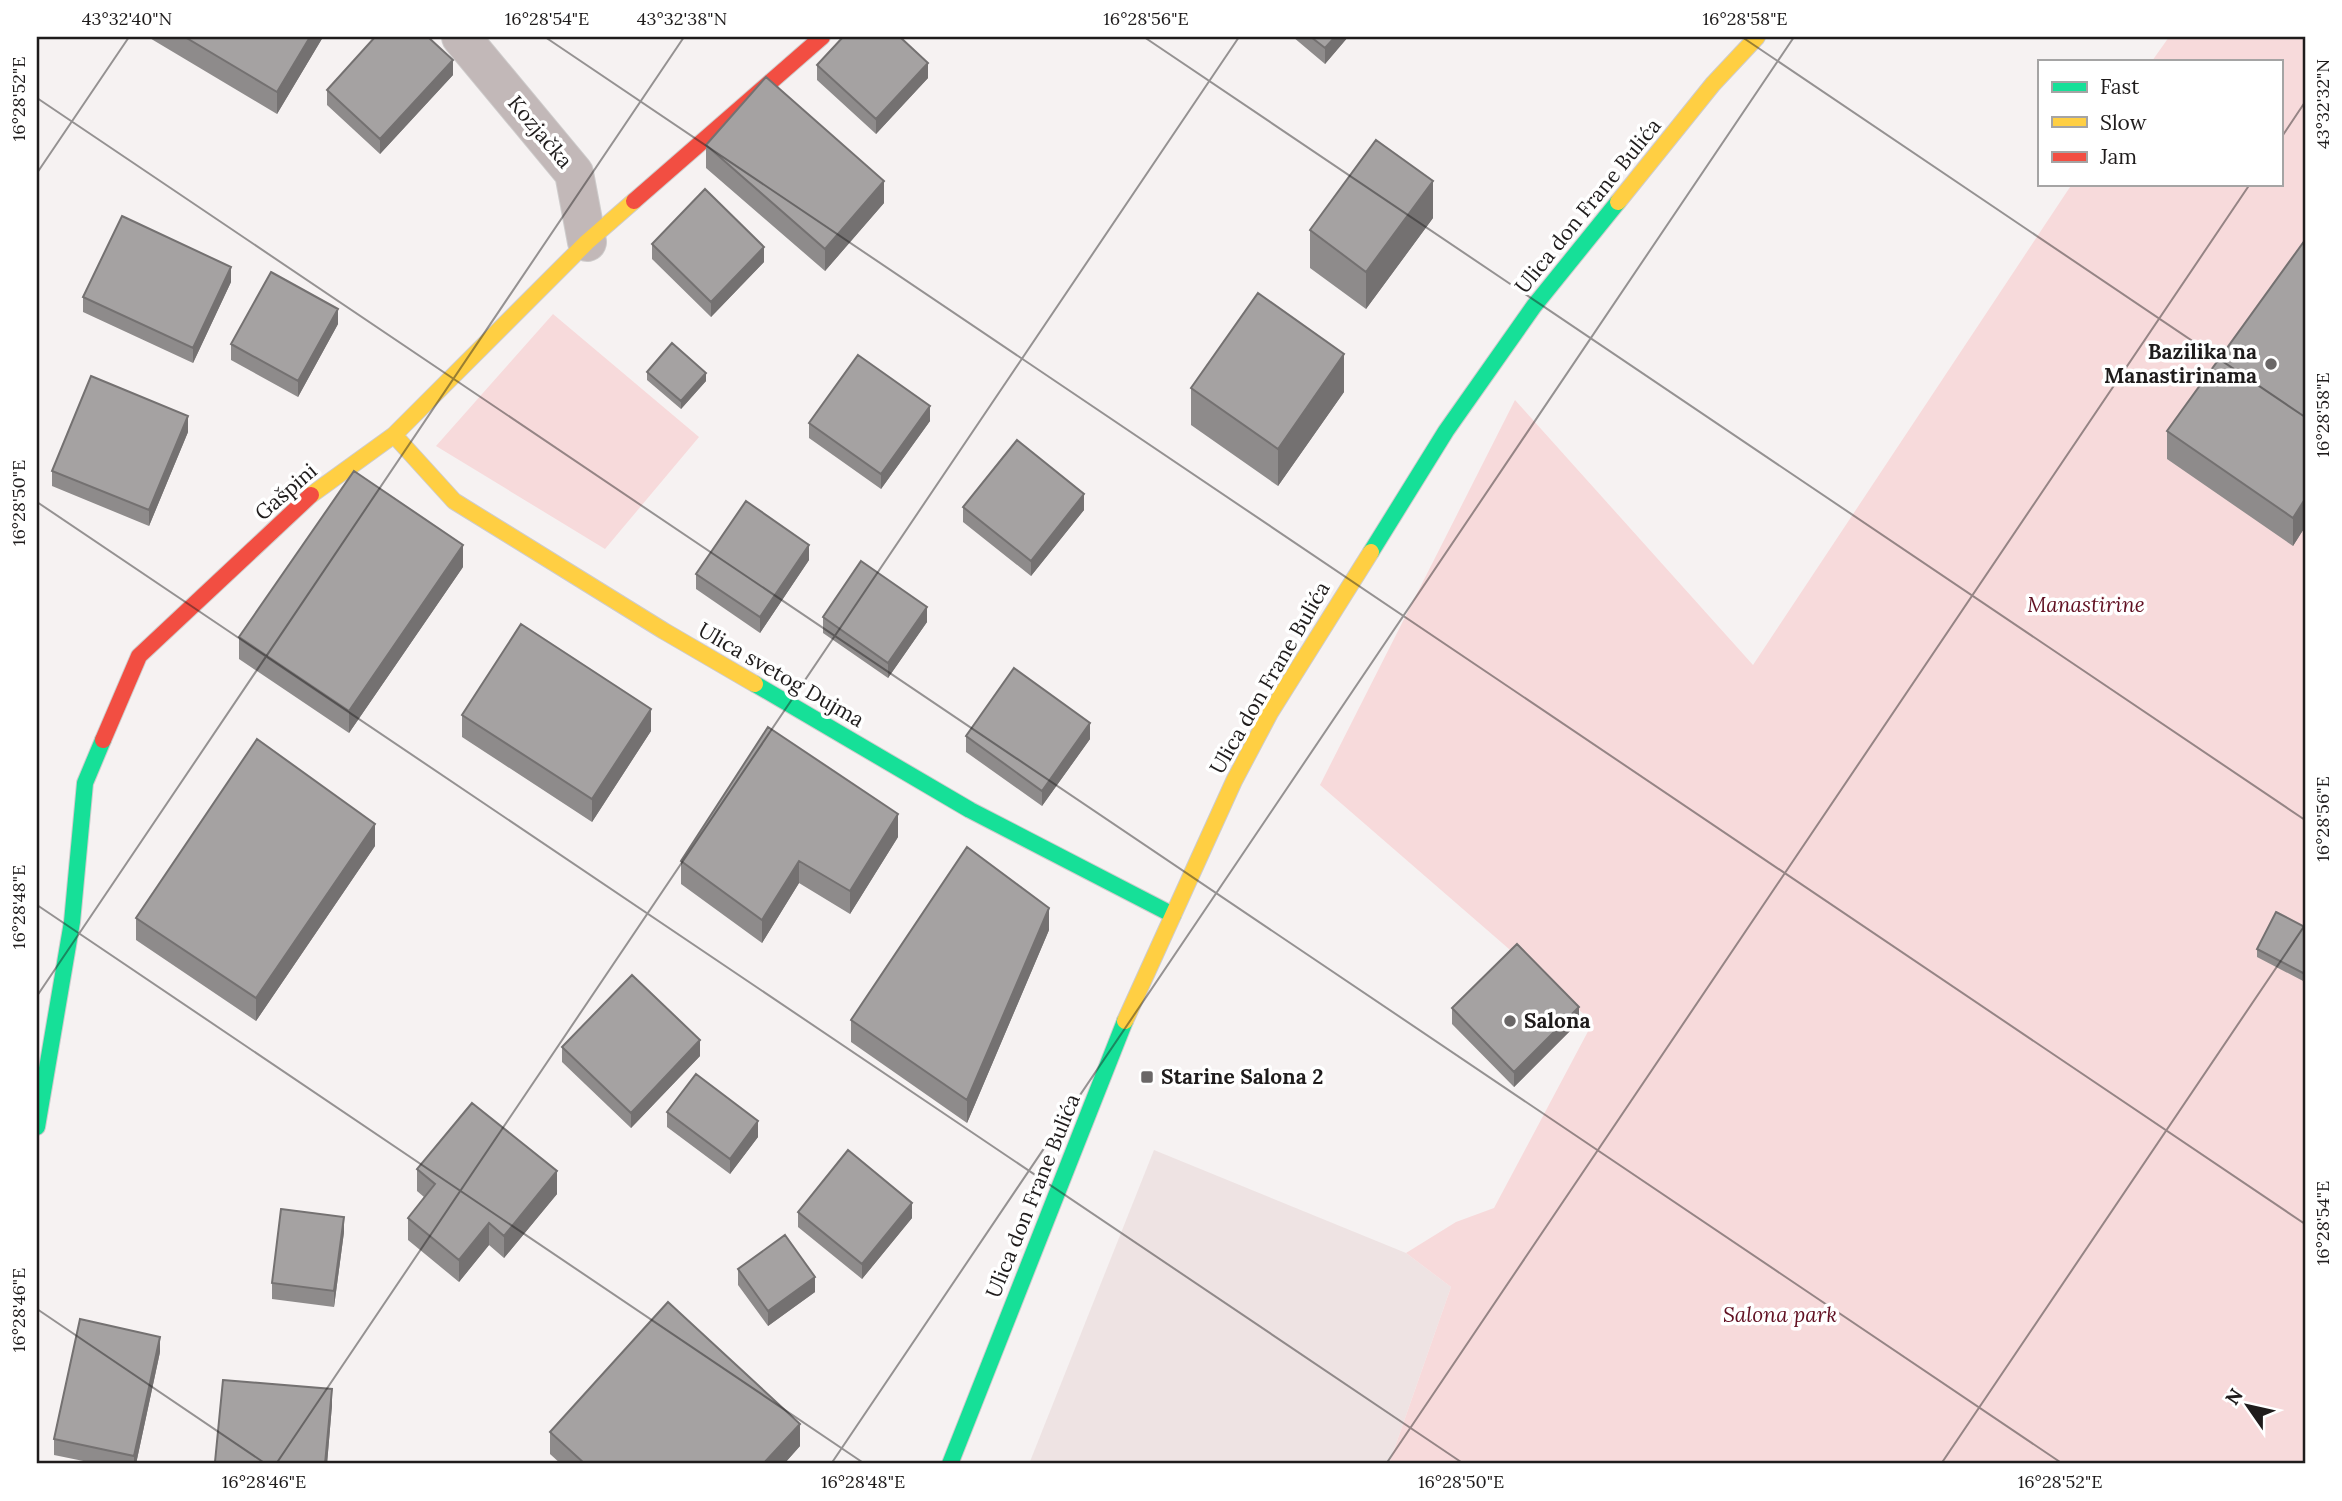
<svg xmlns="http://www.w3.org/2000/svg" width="2342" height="1501" viewBox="0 0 2342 1501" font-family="Lora,serif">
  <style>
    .built { fill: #eee3e3 }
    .green { fill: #f7dadb }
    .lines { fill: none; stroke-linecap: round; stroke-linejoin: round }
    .street-casing { stroke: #cecccc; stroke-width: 40 }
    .fast-casing { stroke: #cecccc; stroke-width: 18 }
    .slow-casing { stroke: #cecccc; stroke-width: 18 }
    .jam-casing { stroke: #cecccc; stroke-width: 18 }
    .street { stroke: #c2b8b8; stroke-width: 38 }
    .fast { stroke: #16e098; stroke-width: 16 }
    .slow { stroke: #ffcf43; stroke-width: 16 }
    .jam { stroke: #f24e42; stroke-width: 16 }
    .wall { fill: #8e8b8b }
    .shaded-wall { fill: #747171 }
    .building { fill: #a5a2a2; stroke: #747171; stroke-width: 2 }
    .ticks { fill: none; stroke: #1f1c1c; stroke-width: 2; stroke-opacity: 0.45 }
    .poi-dot { fill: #6a6767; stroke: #fff; stroke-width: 2.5 }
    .labels { text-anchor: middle; stroke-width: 7; stroke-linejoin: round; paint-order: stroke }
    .street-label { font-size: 21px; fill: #1f1c1c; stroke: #fff }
    .poi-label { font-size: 21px; font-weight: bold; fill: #1f1c1c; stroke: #fff; text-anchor: start }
    .park-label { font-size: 21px; font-style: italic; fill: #611022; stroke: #fff }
    .neatline { fill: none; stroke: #1f1c1c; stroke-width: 2.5 }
    .ticks-label { font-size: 18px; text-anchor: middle; fill: #1f1c1c }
  </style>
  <rect width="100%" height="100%" fill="#f6f2f2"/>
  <path class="built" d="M 1154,1150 L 1406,1253 L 1451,1287 L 1389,1464 L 1029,1464 Z"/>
  <path class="green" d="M 2169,37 L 2305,37 L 2305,1464 L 1389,1464 L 1451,1287 L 1406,1253 L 1456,1222 L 1494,1208 L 1593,1022 L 1320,785 L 1515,400 L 1753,665 L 2072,184 L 2281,184 L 2281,61 L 2152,61 Z
    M 553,314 L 699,437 L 605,549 L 436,446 Z"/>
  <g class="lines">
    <defs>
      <path id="street" d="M 461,37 L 574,173 L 587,242"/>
      <path id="fast" d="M 1371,552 L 1446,431 L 1534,306 L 1618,202
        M 755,684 L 970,810 L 1173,915
        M 37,1127 L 72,922 L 85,783 L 103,740
        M 950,1464 L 1125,1021"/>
      <path id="slow" d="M 1618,202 L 1713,84 L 1757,37
        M 394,435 L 454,501 L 664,631 L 755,684
        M 311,495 L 394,435 L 587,242 L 634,201
        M 1125,1021 L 1234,781 L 1270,713 L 1371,552"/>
      <path id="jam" d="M 634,201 L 822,37
        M 103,740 L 139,656 L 311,495"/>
    </defs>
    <use href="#street" class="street-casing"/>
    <use href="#fast" class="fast-casing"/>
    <use href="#slow" class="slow-casing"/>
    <use href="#jam" class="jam-casing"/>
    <use href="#street" class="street"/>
    <use href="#fast" class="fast"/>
    <use href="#slow" class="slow"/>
    <use href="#jam" class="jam"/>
  </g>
  <path class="wall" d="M 148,37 L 323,37 L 277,114 Z
    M 1293,37 L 1348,37 L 1325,64 Z
    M 817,65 L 928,78 L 876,134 L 817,80 Z
    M 453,75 L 380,154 L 327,105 L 327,90 Z
    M 706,145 L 884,203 L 825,271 L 706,168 Z
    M 1433,218 L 1366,309 L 1310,268 L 1310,230 Z
    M 2305,240 L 2305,527 L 2293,546 L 2167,459 L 2167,431 Z
    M 652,244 L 764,262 L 711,317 L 652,259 Z
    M 231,282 L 193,363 L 83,312 L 83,297 Z
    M 338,324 L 298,397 L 231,360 L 231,344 Z
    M 647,372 L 706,381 L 681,409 L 647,380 Z
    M 1191,388 L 1344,392 L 1278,486 L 1191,425 Z
    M 930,421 L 881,489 L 809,438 L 809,423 Z
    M 188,432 L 149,526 L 52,486 L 52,471 Z
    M 963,507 L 1084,510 L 1031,576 L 963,522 Z
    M 809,560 L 760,633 L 696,589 L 696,574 Z
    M 463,567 L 349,733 L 239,659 L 239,637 Z
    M 823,617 L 927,622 L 888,678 L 823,633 Z
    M 462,715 L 651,731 L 592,822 L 462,737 Z
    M 966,736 L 1090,739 L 1042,806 L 966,752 Z
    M 898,837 L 850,914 L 799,883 L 762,943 L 681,884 L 681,861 Z
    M 375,846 L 256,1021 L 136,940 L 136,918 Z
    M 2305,927 L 2305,982 L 2257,957 L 2257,949 Z
    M 1049,930 L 967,1123 L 851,1042 L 851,1020 Z
    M 1452,1008 L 1579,1022 L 1514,1087 L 1452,1024 Z
    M 562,1047 L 700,1056 L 631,1128 L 562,1062 Z
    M 667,1112 L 758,1137 L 730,1174 L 667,1127 Z
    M 417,1169 L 557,1194 L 504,1258 L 489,1245 L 459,1282 L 408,1240 L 408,1218 L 424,1197 L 417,1191 Z
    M 798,1212 L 912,1218 L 862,1279 L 798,1227 Z
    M 344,1232 L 334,1307 L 272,1299 L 272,1283 Z
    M 738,1269 L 815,1292 L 768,1326 L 738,1285 Z
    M 160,1352 L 136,1464 L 98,1464 L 54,1455 L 54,1439 Z
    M 223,1380 L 332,1405 L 327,1464 L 215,1464 Z
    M 550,1432 L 800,1446 L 784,1464 L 561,1464 L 550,1454 Z"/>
  <path class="shaded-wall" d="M 310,37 L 323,37 L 277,114 L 277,92 Z
    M 1335,37 L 1348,37 L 1325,64 L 1325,48 Z
    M 453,60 L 453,75 L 380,154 L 380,139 Z
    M 928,63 L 928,78 L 876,134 L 876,119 Z
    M 884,181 L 884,203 L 825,271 L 825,249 Z
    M 1433,181 L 1433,218 L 1366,309 L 1366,272 Z
    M 764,247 L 764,262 L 711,317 L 711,302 Z
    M 231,267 L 231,282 L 193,363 L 193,348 Z
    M 338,309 L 338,324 L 298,397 L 298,381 Z
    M 1344,354 L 1344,392 L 1278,486 L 1278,449 Z
    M 706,373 L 706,381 L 681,409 L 681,401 Z
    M 930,406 L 930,421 L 881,489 L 881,474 Z
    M 188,416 L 188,432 L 149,526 L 149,510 Z
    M 1084,494 L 1084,510 L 1031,576 L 1031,561 Z
    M 2305,499 L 2305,527 L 2293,546 L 2293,518 Z
    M 463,545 L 463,567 L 349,733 L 349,711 Z
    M 809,545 L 809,560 L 760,633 L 760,617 Z
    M 927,607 L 927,622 L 888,678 L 888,663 Z
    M 651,709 L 651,731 L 592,822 L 592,799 Z
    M 1090,723 L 1090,739 L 1042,806 L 1042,791 Z
    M 898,814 L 898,837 L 850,914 L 850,891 Z
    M 375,824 L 375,846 L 256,1021 L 256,998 Z
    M 799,861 L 799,883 L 762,943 L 762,920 Z
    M 1049,908 L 1049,930 L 967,1123 L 967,1100 Z
    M 1579,1007 L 1579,1022 L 1514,1087 L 1514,1072 Z
    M 700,1040 L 700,1056 L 631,1128 L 631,1113 Z
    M 758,1121 L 758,1137 L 730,1174 L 730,1159 Z
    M 557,1171 L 557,1194 L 504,1258 L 504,1236 Z
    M 912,1203 L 912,1218 L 862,1279 L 862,1264 Z
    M 344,1217 L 344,1232 L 334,1307 L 334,1291 Z
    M 489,1223 L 489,1245 L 459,1282 L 459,1260 Z
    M 815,1277 L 815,1292 L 768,1326 L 768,1311 Z
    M 160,1337 L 160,1352 L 136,1464 L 134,1464 L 134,1456 Z
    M 332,1389 L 332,1405 L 327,1464 L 325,1464 Z
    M 800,1424 L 800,1446 L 784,1464 L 763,1464 Z"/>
  <path class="building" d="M 185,37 L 310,37 L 277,92 Z
    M 375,37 L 428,37 L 453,60 L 380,139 L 327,90 Z
    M 843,37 L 900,37 L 928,63 L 876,119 L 817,65 Z
    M 1311,37 L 1335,37 L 1325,48 Z
    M 766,77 L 884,181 L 825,249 L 706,145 Z
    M 1376,140 L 1433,181 L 1366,272 L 1310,230 Z
    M 705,189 L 764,247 L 711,302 L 652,244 Z
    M 122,216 L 231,267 L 193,348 L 83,297 Z
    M 2305,240 L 2305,499 L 2293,518 L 2167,431 Z
    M 271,272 L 338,309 L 298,381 L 231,344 Z
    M 1258,293 L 1344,354 L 1278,449 L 1191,388 Z
    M 672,343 L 706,373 L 681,401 L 647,372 Z
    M 858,355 L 930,406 L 881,474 L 809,423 Z
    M 91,376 L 188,416 L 149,510 L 52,471 Z
    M 1017,440 L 1084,494 L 1031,561 L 963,507 Z
    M 354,471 L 463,545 L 349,711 L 239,637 Z
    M 746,501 L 809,545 L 760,617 L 696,574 Z
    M 861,561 L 927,607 L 888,663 L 823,617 Z
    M 521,624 L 651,709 L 592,799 L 462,715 Z
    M 1014,668 L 1090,723 L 1042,791 L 966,736 Z
    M 768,727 L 898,814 L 850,891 L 799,861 L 762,920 L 681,861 Z
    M 257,739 L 375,824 L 256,998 L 136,918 Z
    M 967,847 L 1049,908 L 967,1100 L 851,1020 Z
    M 2276,912 L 2305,927 L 2305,974 L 2257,949 Z
    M 1517,944 L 1579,1007 L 1514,1072 L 1452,1008 Z
    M 632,975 L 700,1040 L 631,1113 L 562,1047 Z
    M 696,1074 L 758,1121 L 730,1159 L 667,1112 Z
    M 472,1103 L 557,1171 L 504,1236 L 489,1223 L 459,1260 L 408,1218 L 435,1184 L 417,1169 Z
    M 848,1150 L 912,1203 L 862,1264 L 798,1212 Z
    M 281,1209 L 344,1217 L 334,1291 L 272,1283 Z
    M 785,1235 L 815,1277 L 768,1311 L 738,1269 Z
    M 668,1302 L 800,1424 L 763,1464 L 585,1464 L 550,1432 Z
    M 80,1319 L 160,1337 L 134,1456 L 54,1439 Z
    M 223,1380 L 332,1389 L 325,1464 L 242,1464 L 215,1462 Z"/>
  <path class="ticks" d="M 545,37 L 2305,1224M 1144,37 L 2305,820M 1742,37 L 2305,417M 37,98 L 2063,1464M 2281,138 L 2305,102M 37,173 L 129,37M 37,502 L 1464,1464M 37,905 L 865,1464M 37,996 L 684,37M 37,1309 L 266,1464M 276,1464 L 1239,37M 831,1464 L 1794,37M 1386,1464 L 2250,184M 1941,1464 L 2305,925"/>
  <g class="poi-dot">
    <circle cx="2271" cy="364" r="7"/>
    <circle cx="1510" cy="1021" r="7"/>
    <rect x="1140" y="1070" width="14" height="14" rx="3.5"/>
  </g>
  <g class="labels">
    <g class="street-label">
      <text transform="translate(540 132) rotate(50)" y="7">Kozjačka</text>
      <text transform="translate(1588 206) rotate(-51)" y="7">Ulica don Frane Bulića</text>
      <text transform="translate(286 492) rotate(-41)" y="7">Gašpini</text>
      <text transform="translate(781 675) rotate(30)" y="7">Ulica svetog Dujma</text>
      <text transform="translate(1270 678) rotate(-60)" y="7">Ulica don Frane Bulića</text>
      <text transform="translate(1033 1196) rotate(-68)" y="7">Ulica don Frane Bulića</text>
    </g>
    <g class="poi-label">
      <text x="2257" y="359" text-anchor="end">Bazilika na<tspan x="2257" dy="24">Manastirinama</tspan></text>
      <text x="1524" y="1028">Salona</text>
      <text x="1161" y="1084">Starine Salona 2</text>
    </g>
    <g class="park-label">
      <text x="2086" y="612">Manastirine</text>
      <text x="1780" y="1322">Salona park</text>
    </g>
  </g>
  <rect width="2342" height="1501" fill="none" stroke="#ffffff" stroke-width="77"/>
  <rect x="2038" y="60" width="245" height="126" fill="#ffffff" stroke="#a5a4a4" stroke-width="2"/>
  <rect x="2052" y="82" width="35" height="10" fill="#16e098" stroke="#a5a4a4" stroke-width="2"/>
  <text x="2100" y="94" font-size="21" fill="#1f1c1c">Fast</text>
  <rect x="2052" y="117" width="35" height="10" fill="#ffcf43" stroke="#a5a4a4" stroke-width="2"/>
  <text x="2100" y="130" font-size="21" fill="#1f1c1c">Slow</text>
  <rect x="2052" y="152" width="35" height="10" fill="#f24e42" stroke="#a5a4a4" stroke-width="2"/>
  <text x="2100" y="164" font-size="21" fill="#1f1c1c">Jam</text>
  <g transform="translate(2248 1406) rotate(304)" stroke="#ffffff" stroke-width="5" paint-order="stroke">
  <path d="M0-5L12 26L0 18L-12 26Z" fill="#1f1c1c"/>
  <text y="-10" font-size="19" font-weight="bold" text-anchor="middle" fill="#1f1c1c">N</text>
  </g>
  <rect x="38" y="38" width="2266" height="1424" class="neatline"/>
  <g class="ticks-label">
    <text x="127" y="25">43°32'40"N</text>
    <text x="547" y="25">16°28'54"E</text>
    <text x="682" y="25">43°32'38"N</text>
    <text x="1146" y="25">16°28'56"E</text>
    <text x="1745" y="25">16°28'58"E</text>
    <text transform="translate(19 99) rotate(-90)" y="6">16°28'52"E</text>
    <text transform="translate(2323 104) rotate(-90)" y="6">43°32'32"N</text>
    <text transform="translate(2323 415) rotate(-90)" y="6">16°28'58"E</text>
    <text transform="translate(19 503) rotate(-90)" y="6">16°28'50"E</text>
    <text transform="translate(2323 819) rotate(-90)" y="6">16°28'56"E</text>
    <text transform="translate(19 907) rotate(-90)" y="6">16°28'48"E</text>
    <text transform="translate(2323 1223) rotate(-90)" y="6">16°28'54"E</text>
    <text transform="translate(19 1310) rotate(-90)" y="6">16°28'46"E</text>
    <text x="264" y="1488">16°28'46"E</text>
    <text x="863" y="1488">16°28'48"E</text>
    <text x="1461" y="1488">16°28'50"E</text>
    <text x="2060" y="1488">16°28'52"E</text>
  </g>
</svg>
